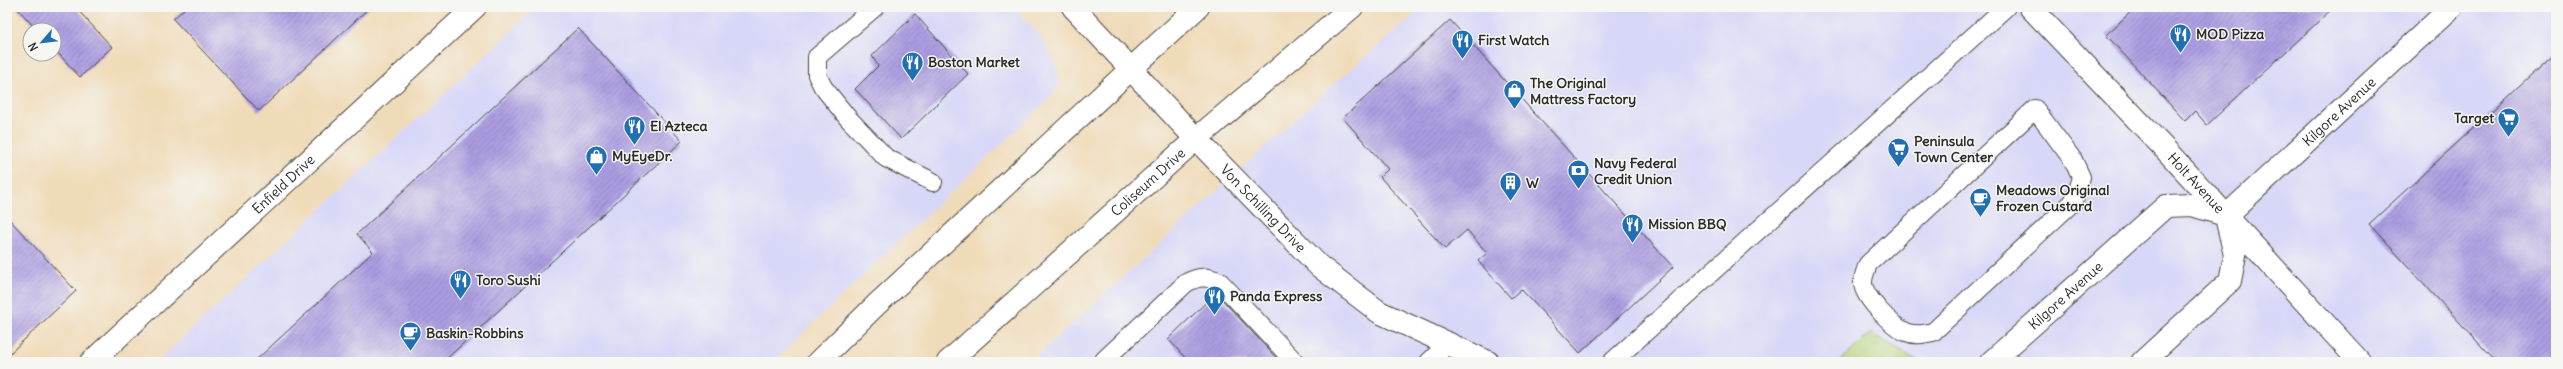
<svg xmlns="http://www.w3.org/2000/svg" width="2563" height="369" viewBox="0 0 2563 369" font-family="Delius,sans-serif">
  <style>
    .built { fill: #d7d7f8 }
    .grass { fill: url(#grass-tufts); stroke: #707e51 }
    .building { fill: url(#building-hatch) }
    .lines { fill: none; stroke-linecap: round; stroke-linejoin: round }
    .service-casing { stroke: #494540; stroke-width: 20 }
    .minor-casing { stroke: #494540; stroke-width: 24 }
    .tertiary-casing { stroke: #494540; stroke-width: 24 }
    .service { stroke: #fff; stroke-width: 18 }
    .minor { stroke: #fff; stroke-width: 22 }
    .tertiary { stroke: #fff; stroke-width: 22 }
    .labels { text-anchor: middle; stroke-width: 3; stroke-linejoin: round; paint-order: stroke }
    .poi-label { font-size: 14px; font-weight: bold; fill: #2b2b2b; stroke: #f6f6f2; text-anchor: start }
    .street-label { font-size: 14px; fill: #2b2b2b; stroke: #f6f6f2 }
  </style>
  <defs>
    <pattern id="grass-tufts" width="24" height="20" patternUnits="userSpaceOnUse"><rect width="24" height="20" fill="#b4d177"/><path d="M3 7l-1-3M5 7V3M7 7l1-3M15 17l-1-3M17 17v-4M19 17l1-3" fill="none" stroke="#9bb467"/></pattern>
    <pattern id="building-hatch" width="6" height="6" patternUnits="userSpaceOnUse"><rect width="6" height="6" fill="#ac9de2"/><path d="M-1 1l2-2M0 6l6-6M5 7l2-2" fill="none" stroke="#8c80b7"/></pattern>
  </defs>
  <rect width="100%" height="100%" fill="#f6f6f2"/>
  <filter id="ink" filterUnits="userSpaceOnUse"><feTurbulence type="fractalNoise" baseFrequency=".025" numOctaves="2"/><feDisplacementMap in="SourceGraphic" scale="8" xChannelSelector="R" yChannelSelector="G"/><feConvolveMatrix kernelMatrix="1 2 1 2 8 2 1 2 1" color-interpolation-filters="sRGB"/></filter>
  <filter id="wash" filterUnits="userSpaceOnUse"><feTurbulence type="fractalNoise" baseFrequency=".012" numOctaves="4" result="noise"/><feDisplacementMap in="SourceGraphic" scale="16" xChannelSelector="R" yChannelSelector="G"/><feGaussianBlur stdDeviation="0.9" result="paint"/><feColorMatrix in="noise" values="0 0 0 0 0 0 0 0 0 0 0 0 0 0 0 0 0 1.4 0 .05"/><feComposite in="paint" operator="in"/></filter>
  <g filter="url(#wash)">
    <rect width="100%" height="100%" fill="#f0dbb9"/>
    <path class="built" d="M 537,7 L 1013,7 L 1041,37 L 1056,65 L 1059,85 L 1049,99 L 772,362 L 157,362 Z
      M 1423,7 L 2556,7 L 2556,362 L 1031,362 L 1316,100 Z"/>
    <path class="grass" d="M 1871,333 L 1918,362 L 1839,362 Z"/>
    <g id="blocks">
      <path class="building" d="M 16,7 L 75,7 L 112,47 L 80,77 L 54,49 L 54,30 L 37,30 Z
        M 186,7 L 370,7 L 259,111 L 173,19 Z
        M 2136,7 L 2334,7 L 2207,125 L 2195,111 L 2185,121 L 2106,35 Z
        M 915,14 L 968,74 L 901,139 L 855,89 L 878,66 L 872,56 Z
        M 1450,20 L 1673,267 L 1580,353 L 1521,289 L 1511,298 L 1478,261 L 1487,253 L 1467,230 L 1445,249 L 1380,177 L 1388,169 L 1343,118 Z
        M 578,28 L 682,141 L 443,362 L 254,362 L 373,252 L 357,234 Z
        M 2556,52 L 2556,362 L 2496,362 L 2369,224 Z
        M 7,217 L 76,291 L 7,356 Z
        M 1216,293 L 1280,362 L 1189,362 L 1168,339 Z"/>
    </g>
  </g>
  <g filter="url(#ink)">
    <use href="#blocks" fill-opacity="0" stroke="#494540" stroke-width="1"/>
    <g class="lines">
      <defs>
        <path id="service" d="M 875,7 L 817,57 L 817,75 L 823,87 L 847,117 L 886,158 L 933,182
          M 2035,109 L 2073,160 L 2081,177 L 2074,201 L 1933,332 C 1923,334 1916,336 1906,332 C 1893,327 1862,296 1863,282 C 1863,276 1866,270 1868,264 Z
          M 1104,360 L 1186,283 C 1199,276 1206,276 1220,282 L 1295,362
          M 1429,362 L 1450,342
          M 1612,362 L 2006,7"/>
        <g id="minor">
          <path id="s1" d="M 1073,7 L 1196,139 L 1319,266 L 1379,312 L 1488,362"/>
          <path id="s2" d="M 2030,7 L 2165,149 L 2360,362"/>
          <path id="s3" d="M 2226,216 L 2452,7"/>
          <path id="s4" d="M 91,362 L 475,7"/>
          <path id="s5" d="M 1991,362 L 2166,206 L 2192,205 L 2225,215"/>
          <path d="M 2142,362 L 2230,281 L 2235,255 L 2226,217"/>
        </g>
        <g id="tertiary">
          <path d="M 818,362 L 876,305 L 1198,7"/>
          <path id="s6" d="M 948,362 L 1196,139 L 1352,7"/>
        </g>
      </defs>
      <use href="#service" class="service-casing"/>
      <use href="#minor" class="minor-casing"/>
      <use href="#tertiary" class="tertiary-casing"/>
      <use href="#service" class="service"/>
      <use href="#minor" class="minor"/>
      <use href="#tertiary" class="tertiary"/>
    </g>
  </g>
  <defs>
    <symbol id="restaurant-pin" viewBox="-11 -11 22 30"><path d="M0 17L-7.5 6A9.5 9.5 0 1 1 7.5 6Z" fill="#1f6fb2" stroke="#f6f6f2"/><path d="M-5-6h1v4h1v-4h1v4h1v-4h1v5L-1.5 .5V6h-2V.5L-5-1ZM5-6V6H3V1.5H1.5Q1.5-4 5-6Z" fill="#fff"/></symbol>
    <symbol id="shop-pin" viewBox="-11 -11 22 30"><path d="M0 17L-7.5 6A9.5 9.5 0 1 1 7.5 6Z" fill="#1f6fb2" stroke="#f6f6f2"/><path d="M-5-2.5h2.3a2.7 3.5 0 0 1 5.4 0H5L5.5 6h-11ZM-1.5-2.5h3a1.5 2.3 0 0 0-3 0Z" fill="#fff"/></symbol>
    <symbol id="supermarket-pin" viewBox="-11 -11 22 30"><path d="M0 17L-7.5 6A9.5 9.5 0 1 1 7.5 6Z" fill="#1f6fb2" stroke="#f6f6f2"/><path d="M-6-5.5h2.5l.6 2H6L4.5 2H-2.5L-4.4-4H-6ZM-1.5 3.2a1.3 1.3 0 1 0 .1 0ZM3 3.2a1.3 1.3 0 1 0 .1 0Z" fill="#fff"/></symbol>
    <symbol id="bank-pin" viewBox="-11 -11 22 30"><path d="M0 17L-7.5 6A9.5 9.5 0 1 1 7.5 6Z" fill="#1f6fb2" stroke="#f6f6f2"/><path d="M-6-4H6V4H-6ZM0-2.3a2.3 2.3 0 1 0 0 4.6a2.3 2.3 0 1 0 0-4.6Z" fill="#fff"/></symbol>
    <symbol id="building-pin" viewBox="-11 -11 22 30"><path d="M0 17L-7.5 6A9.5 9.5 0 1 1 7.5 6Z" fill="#1f6fb2" stroke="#f6f6f2"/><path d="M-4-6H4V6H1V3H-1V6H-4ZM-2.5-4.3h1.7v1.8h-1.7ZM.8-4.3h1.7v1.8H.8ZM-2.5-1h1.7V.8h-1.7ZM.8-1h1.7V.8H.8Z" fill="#fff"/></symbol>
    <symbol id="cafe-pin" viewBox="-11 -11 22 30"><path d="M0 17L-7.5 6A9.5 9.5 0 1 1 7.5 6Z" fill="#1f6fb2" stroke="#f6f6f2"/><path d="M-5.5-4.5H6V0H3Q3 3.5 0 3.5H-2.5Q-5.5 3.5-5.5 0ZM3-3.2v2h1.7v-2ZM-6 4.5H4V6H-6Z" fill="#fff"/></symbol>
  </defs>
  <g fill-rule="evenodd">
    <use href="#restaurant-pin" x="2168" y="22" width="25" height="34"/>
    <use href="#restaurant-pin" x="1450" y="28" width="25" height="34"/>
    <use href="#restaurant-pin" x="900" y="50" width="25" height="34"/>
    <use href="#shop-pin" x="1502" y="78" width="25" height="34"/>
    <use href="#supermarket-pin" x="2496" y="106" width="25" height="34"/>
    <use href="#restaurant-pin" x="622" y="114" width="25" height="34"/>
    <use href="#supermarket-pin" x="1886" y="136" width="25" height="34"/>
    <use href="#shop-pin" x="584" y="144" width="25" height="34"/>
    <use href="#bank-pin" x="1566" y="158" width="25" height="34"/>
    <use href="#building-pin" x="1498" y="170" width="25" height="34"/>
    <use href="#cafe-pin" x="1968" y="186" width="25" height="34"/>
    <use href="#restaurant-pin" x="1620" y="212" width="25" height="34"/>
    <use href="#restaurant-pin" x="448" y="268" width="25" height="34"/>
    <use href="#restaurant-pin" x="1202" y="284" width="25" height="34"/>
    <use href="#cafe-pin" x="398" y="320" width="25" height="34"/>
  </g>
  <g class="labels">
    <g class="poi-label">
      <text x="2196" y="39">MOD Pizza</text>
      <text x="1478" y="45">First Watch</text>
      <text x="928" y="67">Boston Market</text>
      <text x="1530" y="88">The Original<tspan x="1530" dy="16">Mattress Factory</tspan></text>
      <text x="2494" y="123" text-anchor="end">Target</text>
      <text x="650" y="131">El Azteca</text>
      <text x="1914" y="146">Peninsula<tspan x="1914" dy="16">Town Center</tspan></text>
      <text x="612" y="161">MyEyeDr.</text>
      <text x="1594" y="168">Navy Federal<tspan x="1594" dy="16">Credit Union</tspan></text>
      <text x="1526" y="188">W</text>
      <text x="1996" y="195">Meadows Original<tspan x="1996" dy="16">Frozen Custard</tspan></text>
      <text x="1648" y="229">Mission BBQ</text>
      <text x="476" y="285">Toro Sushi</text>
      <text x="1230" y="301">Panda Express</text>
      <text x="426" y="338">Baskin-Robbins</text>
    </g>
    <g class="street-label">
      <text dy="5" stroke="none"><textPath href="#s3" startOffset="154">Kilgore Avenue</textPath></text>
      <text dy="5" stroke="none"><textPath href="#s6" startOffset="269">Coliseum Drive</textPath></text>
      <text dy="5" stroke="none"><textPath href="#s2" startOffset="242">Holt Avenue</textPath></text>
      <text dy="5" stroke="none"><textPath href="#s4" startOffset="262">Enfield Drive</textPath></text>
      <text dy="5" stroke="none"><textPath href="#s1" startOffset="277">Von Schilling Drive</textPath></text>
      <text dy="5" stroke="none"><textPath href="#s5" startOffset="100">Kilgore Avenue</textPath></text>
    </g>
  </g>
  <rect width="2563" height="369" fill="none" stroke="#f6f6f2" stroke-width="24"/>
  <g transform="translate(42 42) rotate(242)"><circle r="19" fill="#f6f6f2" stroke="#a5a5a2"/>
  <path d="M0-3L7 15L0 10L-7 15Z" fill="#1f6fb2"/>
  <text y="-6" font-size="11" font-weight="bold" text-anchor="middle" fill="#2b2b2b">N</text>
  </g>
</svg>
